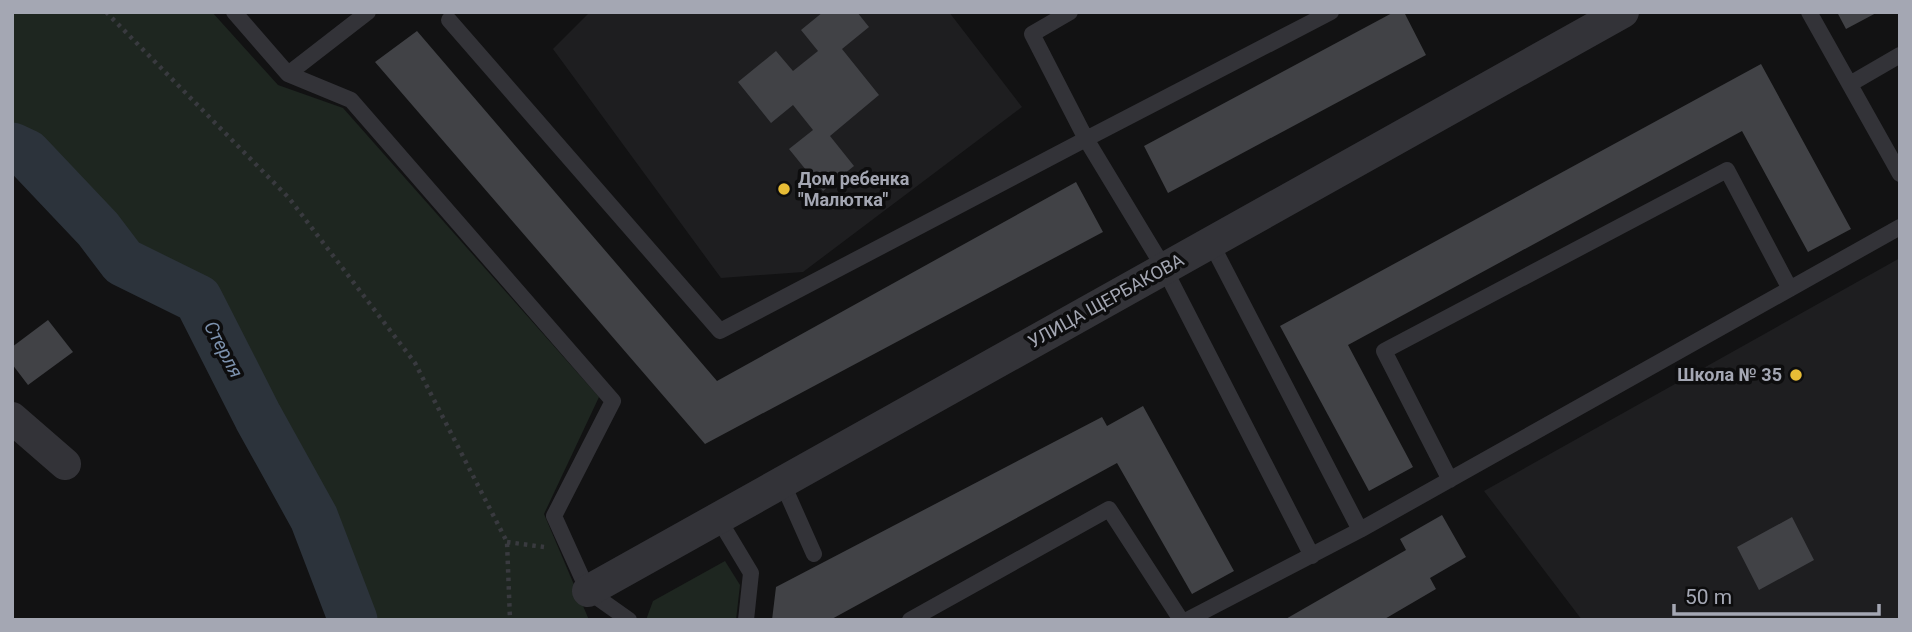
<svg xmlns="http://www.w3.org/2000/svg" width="1912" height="632" viewBox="0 0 1912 632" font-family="Roboto,sans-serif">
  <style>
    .built { fill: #1e1e20 }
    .green { fill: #1e2620 }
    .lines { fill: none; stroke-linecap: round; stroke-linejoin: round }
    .river { stroke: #2c333b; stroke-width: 49 }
    .building { fill: #414246 }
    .path { stroke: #393a3f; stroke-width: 4.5; stroke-dasharray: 3.5 5; stroke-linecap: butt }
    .service { stroke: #333338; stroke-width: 16 }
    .minor { stroke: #333338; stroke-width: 32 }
    .poi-dot { fill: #e7bc36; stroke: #0d0d0e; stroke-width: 2.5 }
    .labels { text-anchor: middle; stroke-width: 7; stroke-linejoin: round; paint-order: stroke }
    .poi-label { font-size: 18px; font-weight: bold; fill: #a4a7b3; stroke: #0d0d0e; text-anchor: start }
    .street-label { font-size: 18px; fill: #a4a7b3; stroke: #0d0d0e }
    .water-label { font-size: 19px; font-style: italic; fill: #7c91ad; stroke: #0d0d0e }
  </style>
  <rect width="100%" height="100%" fill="#121213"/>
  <path class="built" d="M 590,12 L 949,12 L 1022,107 L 803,272 L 721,278 L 553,49 Z
    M 1900,258 L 1900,620 L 1582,620 L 1484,491 Z"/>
  <path class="green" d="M 12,12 L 212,12 L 278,85 L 343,108 L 599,397 L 544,514 L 589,620 L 370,620 L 341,543 L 225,328 L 211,289 L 137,253 L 44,144 L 12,129 Z
    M 725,561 L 740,585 L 736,620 L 646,620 L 653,601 Z"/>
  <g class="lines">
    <path class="river" d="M 12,147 L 27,154 L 98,229 L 123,262 L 198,299 L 258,417 L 314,518 L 353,620"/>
  </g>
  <path class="building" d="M 823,12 L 857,12 L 869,27 L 842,49 L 879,95 L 830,136 L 854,166 L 823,191 L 789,149 L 813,130 L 793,105 L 771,123 L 738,82 L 776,51 L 793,71 L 818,51 L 801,30 Z
    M 1394,12 L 1404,12 L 1426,55 L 1168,193 L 1144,146 Z
    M 1837,12 L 1878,12 L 1846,29 Z
    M 417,31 L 717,381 L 1076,182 L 1103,232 L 705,444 L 375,62 Z
    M 1761,64 L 1851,229 L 1808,252 L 1742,131 L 1348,345 L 1413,467 L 1369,491 L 1280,326 Z
    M 48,320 L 73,352 L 28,385 L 12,364 L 12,347 Z
    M 1143,406 L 1234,571 L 1192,594 L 1117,463 L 830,620 L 772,620 L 776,587 L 1102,417 L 1107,426 Z
    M 1442,515 L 1466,557 L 1430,578 L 1436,589 L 1383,620 L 1284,620 L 1406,550 L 1400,539 Z
    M 1792,517 L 1814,560 L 1759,590 L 1737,547 Z"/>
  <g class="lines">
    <path class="path" d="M 106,12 L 289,198 L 415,363 L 507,542 L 510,620
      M 507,542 L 544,547"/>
    <path class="service" d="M 234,12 L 288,74 L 351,100 L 613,401 L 554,516 L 588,591 L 629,620
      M 1070,12 L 1032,34 L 1086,139 L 1331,12
      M 1809,12 L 1900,174
      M 449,20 L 720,331 L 1086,139 L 1164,268 L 1312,556
      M 288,74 L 368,12
      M 1850,84 L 1900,55
      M 1211,243 L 1360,530
      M 1450,480 L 1384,351 L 1727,170 L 1790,289
      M 782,482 L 814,554
      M 718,518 L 751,573 L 746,620
      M 910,620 L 1109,509 L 1181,620
      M 1187,620 L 1360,530 L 1900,227"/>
    <path class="minor" d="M 12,418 L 65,464
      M 588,591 L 1623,12"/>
  </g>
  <g class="poi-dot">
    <circle cx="784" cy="189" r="7"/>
    <circle cx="1796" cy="375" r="7"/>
  </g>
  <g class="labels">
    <g class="poi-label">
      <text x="798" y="185">Дом ребенка<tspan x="798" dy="21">"Малютка"</tspan></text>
      <text x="1782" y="381" text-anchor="end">Школа № 35</text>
    </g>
    <g class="street-label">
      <text transform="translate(1106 301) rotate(-29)" y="6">УЛИЦА ЩЕРБАКОВА</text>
    </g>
    <g class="water-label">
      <text transform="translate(224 349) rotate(62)" y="7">Стерля</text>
    </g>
  </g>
  <rect width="1912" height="632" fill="none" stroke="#a4a7b3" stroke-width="28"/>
  <path d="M1674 604v10h205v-10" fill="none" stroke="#a4a7b3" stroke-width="3.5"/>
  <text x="1685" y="604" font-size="21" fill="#a4a7b3" stroke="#0d0d0e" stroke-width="5" paint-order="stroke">50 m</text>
</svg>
